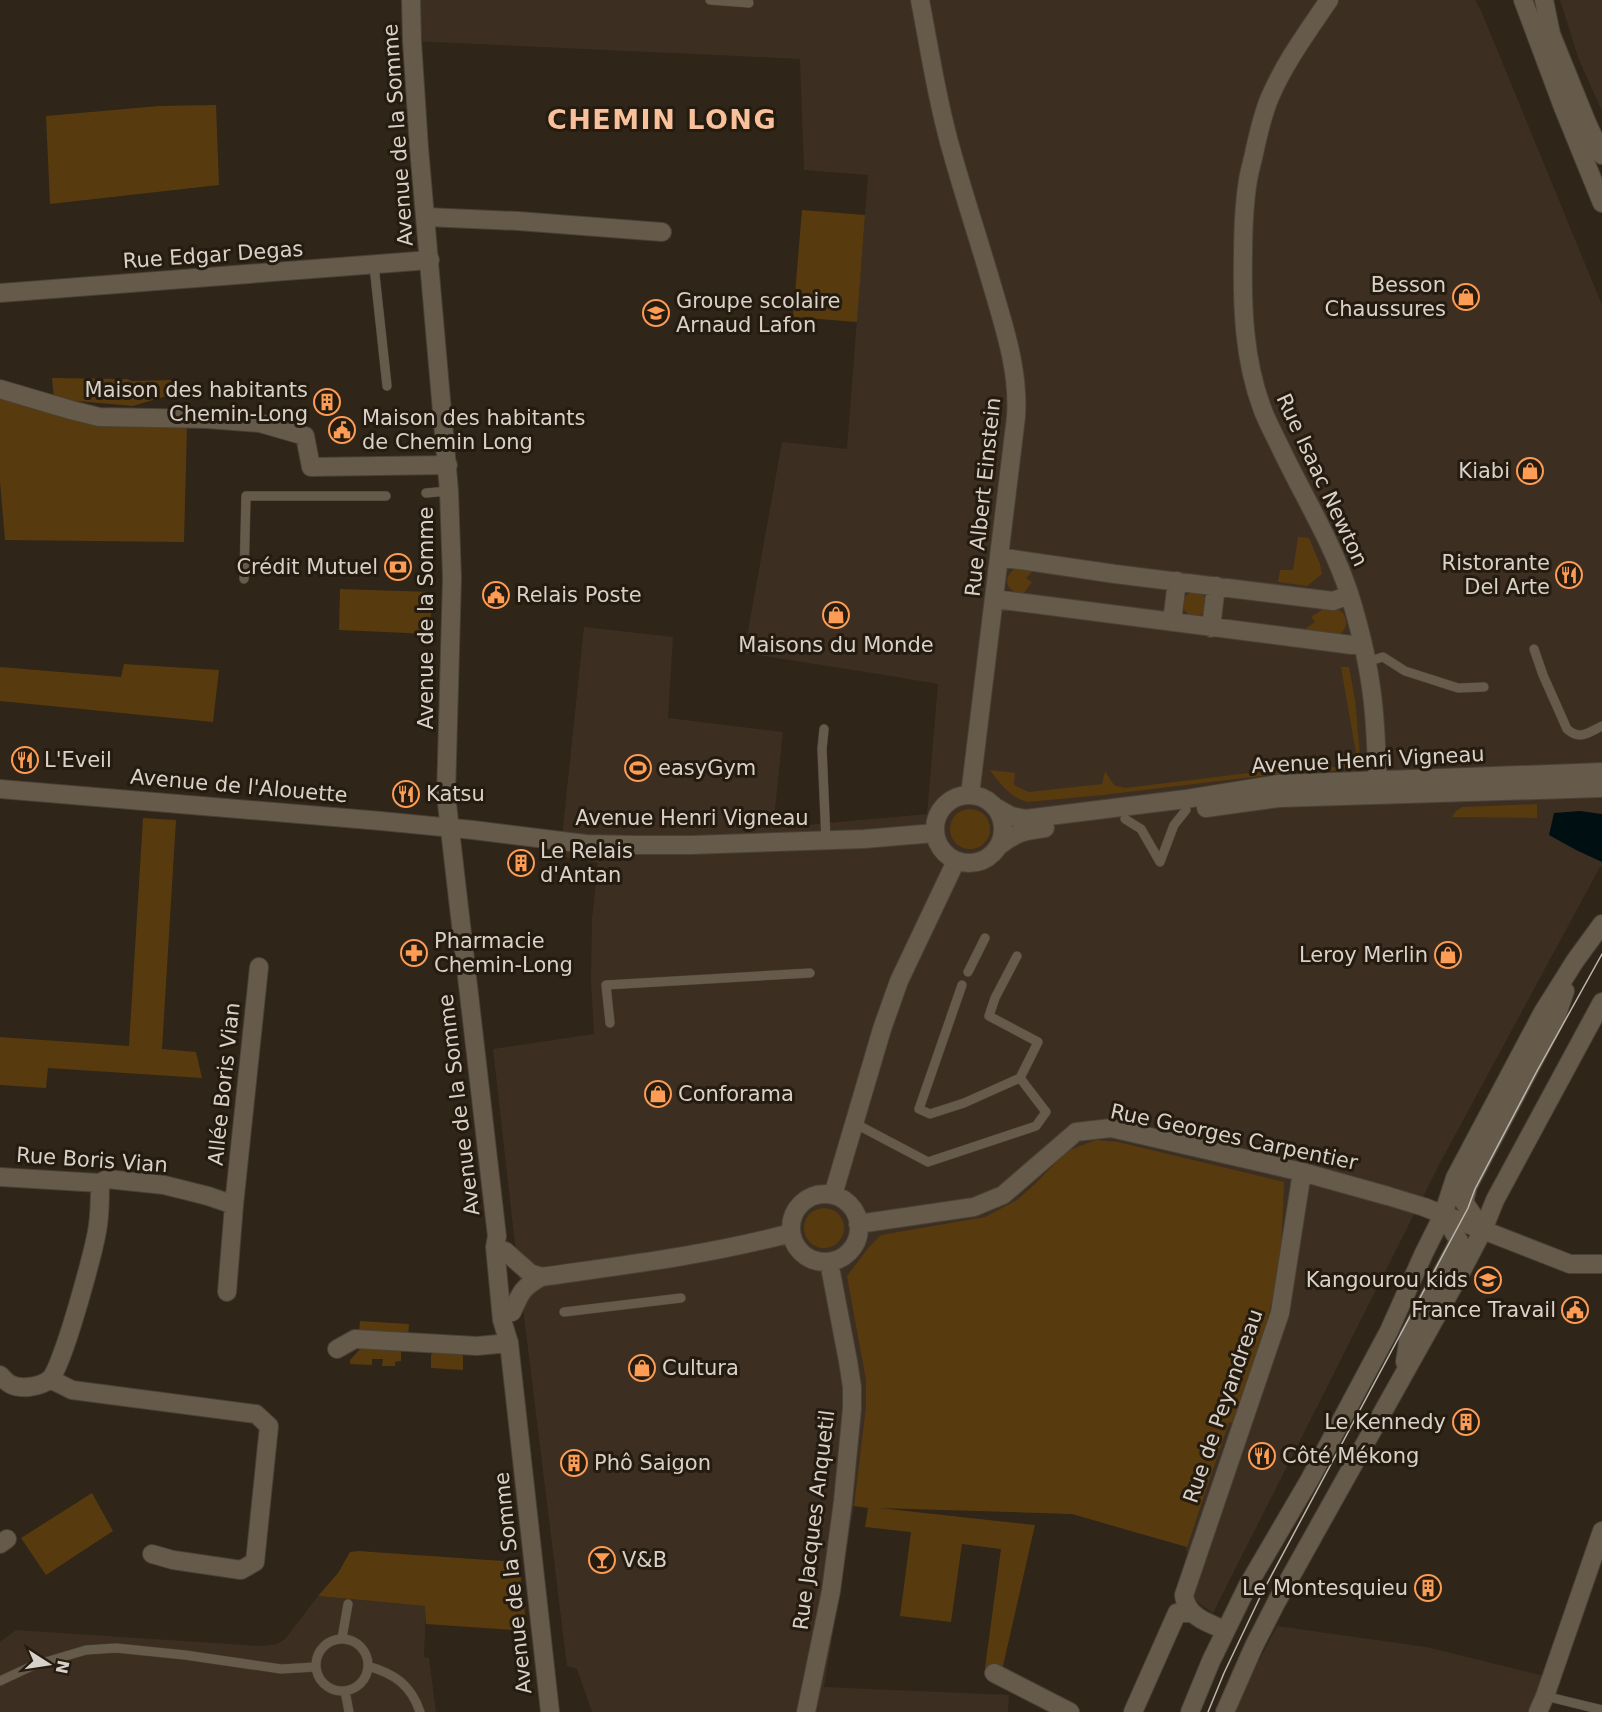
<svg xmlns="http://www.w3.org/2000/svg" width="1602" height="1712" viewBox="0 0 1602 1712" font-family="'DejaVu Sans',sans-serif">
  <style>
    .commercial { fill: #3d2e22 }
    .green { fill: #583a0f }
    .water { fill: #001012 }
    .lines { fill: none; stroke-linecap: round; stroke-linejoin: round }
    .lane-casing { stroke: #494136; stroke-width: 10 }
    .street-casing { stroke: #494136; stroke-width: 20 }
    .secondary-casing { stroke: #494136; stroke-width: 20 }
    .lane { stroke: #665a4b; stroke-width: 9 }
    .street { stroke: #665a4b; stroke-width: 18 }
    .secondary { stroke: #665a4b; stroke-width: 18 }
    .tram { stroke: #bdb6ad; stroke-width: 1.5 }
    .labels { text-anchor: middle; stroke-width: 6; stroke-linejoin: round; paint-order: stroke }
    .street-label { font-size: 21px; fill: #d8d1c9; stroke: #251b0f }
    .poi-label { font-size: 21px; fill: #d8d1c9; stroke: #251b0f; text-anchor: start }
    .district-label { font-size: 27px; font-weight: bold; letter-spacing: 1.5px; fill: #f8c19c; stroke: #251b0f }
  </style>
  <rect width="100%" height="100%" fill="#2f2518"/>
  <path class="commercial" d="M 411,0 L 1475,0 L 1482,13 L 1602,305 L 1602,867 L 1600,867 L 1440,1163 L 1213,1613 L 1193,1599 L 1186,1547 L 1072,1514 L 865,1502 L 854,1506 L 824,1687 L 1009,1695 L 1008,1712 L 592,1712 L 577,1669 L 567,1666 L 513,1227 L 493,1049 L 594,1034 L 591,981 L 592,919 L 598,863 L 560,856 L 584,627 L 673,637 L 668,718 L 783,732 L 773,828 L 927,814 L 938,684 L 885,675 L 744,653 L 782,442 L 847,449 L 868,175 L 804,170 L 800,59 L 412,41 Z
    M 1560,0 L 1602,0 L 1602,111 L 1579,60 Z
    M 318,1596 L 426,1606 L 424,1657 L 429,1658 L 436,1712 L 0,1712 L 0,1642 L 16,1630 L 261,1646 L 277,1644 L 285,1639 Z
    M 1277,1626 L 1426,1647 L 1548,1677 L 1534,1712 L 1232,1712 Z"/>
  <path class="green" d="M 216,105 L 219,185 L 50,204 L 46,116 L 159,106 Z
    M 802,210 L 865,215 L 857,322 L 793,317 Z
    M 52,378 L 127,379 L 132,381 L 171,380 L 173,394 L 133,406 L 54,399 Z
    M 0,394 L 187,426 L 184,542 L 5,540 L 0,482 Z
    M 1298,537 L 1309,538 L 1320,564 L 1322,574 L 1307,586 L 1278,582 L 1280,570 L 1293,570 Z
    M 1016,568 L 1034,570 L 1026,578 L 1032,582 L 1023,594 C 1006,592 1001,578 1016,568 Z
    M 340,589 L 432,592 L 430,634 L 339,630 Z
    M1183 604a12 12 0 1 1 24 0a12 12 0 1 1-24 0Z
    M 1325,608 C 1329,609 1335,609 1339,610 C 1350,616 1348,634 1335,635 C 1325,636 1312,632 1302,631 L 1315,622 L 1311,617 Z
    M 124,664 L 219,670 L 213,722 L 0,701 L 0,667 L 121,677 Z
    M 1341,667 L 1349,667 L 1355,700 L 1360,755 L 1342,770 L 1269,775 L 1103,795 L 1027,802 C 1009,796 1001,785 990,770 L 1015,773 L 1014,785 L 1029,792 L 1102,784 L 1105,771 L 1114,785 L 1125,788 L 1249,773 L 1263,765 L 1269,758 L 1270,770 L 1339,767 L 1339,756 L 1356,753 Z
    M 1537,804 L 1537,818 L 1452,817 L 1456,811 L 1462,807 Z
    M950 829a20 20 0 1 1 40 0a20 20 0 1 1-40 0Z
    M 143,818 L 176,820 L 162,1049 L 196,1052 L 202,1078 L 48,1068 L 46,1088 L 0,1085 L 0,1037 L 129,1046 Z
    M 1096,1140 L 1118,1142 L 1284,1182 C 1283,1217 1282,1252 1275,1287 C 1266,1333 1248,1378 1232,1423 L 1229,1422 L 1187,1547 L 1072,1514 L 879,1508 L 1035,1525 L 1003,1666 L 985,1668 L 1001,1549 L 962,1544 L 951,1622 L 900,1616 L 911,1532 L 865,1527 L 868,1508 L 854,1506 L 866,1407 L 866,1380 L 847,1276 L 869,1247 L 881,1235 L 985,1217 L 1017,1200 L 1035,1184 L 1067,1151 Z
    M804 1228a20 20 0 1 1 40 0a20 20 0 1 1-40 0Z
    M 360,1321 L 409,1324 L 408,1336 L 359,1332 Z
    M 362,1347 L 399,1349 L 401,1351 L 401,1361 L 395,1362 L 395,1366 L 382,1366 L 383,1359 L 372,1359 L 372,1365 L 350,1364 L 350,1360 Z
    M 434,1352 L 463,1355 L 463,1370 L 431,1368 L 431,1355 Z
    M 92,1493 L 113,1531 L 46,1575 L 21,1538 Z
    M 358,1551 L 519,1562 L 527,1631 L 426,1624 L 425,1606 L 318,1596 L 338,1573 L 350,1552 Z"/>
  <path class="water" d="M 1580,811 L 1602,814 L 1602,862 L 1576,850 L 1549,835 L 1554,813 Z"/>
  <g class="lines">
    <defs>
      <path id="lane" d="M 710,0 L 749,3
        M 374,266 L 387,386
        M 426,493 L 449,491
        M 244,579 L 246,496 L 386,496
        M 1534,649 L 1543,675 L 1567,729 C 1580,741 1589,732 1602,726
        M 1366,662 L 1383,657 L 1405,671 L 1458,688 L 1484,687
        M 824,729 L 822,749 L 826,840
        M 1125,819 L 1141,829 L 1160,862 L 1174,825 L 1186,810
        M 968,972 L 985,938
        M 962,985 L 919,1109 L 930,1114 L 964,1103 L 1020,1078 L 1038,1042 L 989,1016 L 995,998 L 1017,956
        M 610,1023 L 606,985 L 810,973
        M 854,1123 L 928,1162 L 1036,1126 L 1046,1112 L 1020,1078
        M 564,1312 L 681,1298
        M 342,1638 L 348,1604
        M316 1665a26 26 0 1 1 52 0a26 26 0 1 1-52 0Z
        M 368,1666 C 395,1674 411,1685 420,1712
        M 0,1681 L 32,1666 L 86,1650 L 116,1648 L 185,1655 L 281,1669 L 315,1667
        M 345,1691 L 349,1712
        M 1545,1696 L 1602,1710"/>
      <path id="street" d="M 920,0 C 930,52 938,105 953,156 C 966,202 981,247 994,292 C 1006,333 1019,373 1016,417 L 970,795
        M 1329,0 C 1308,31 1285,62 1270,97 C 1263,113 1259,131 1255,149 C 1253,159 1250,169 1248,180 C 1244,205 1243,231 1243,256 C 1242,307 1244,360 1262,408 C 1267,422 1275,436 1281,449 C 1304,497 1332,542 1349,593 C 1360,628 1369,666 1373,703 C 1376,729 1376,754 1378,780
        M 426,217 L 518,221 L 662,232
        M 0,293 L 430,260
        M 0,389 L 71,410 L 99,417 L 207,419 L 260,423 L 305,436 L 311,467 L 448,465
        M 999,557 L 1115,574 L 1333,601 L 1349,595
        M 995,599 L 1352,645 L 1362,644
        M 1172,622 L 1177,581
        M 1211,628 L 1216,586
        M 0,1177 L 100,1183 L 107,1179 L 164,1185 L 208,1196 L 234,1205 L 227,1292
        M791 1228a34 34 0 1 1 68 0a34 34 0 1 1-68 0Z
        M 833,1195 L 882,1029 L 899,981 L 956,861
        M 234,1205 L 259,967
        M 858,1224 L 974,1207 L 1003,1195 L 1076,1132 L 1111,1128 L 1302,1172 L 1388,1196 L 1424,1207 L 1570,1264 L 1602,1264
        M 505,1251 L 530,1273 L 541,1277
        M 512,1312 C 521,1292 522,1288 541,1277 C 625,1265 709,1255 791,1233
        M 337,1349 L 355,1339 L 477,1346 L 509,1343
        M 0,1375 C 3,1378 6,1382 10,1384 C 20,1390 41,1387 50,1379 C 63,1367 95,1247 98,1225 C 100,1211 100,1197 100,1183
        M 50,1379 L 72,1390 L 256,1414 L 269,1426 L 255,1562 L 241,1570 L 173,1560 L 152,1554
        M 0,1544 L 7,1539
        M 1225,1630 C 1208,1623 1186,1616 1184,1595 L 1280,1313 L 1302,1172
        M 994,1673 L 1070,1712
        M 806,1712 L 831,1591 L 843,1501 L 852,1409 L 852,1387 L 848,1361 L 829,1262
        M 1133,1712 L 1177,1613 L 1193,1613
        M 1538,1712 L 1545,1696 L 1602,1531"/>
      <path id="secondary" d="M 411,0 L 412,41 L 419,148 L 449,491 L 452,578 L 446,795 L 496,1228 L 497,1236 L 495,1247 L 502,1320 L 509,1343 L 550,1712
        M 1523,0 L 1563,107 L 1602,203
        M 1544,0 L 1551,34 L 1587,123 L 1602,155
        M 0,789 L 381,821 L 473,830 L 586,844 L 638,845 L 691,845 L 864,839 L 935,833
        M935 829a34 34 0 1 1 68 0a34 34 0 1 1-68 0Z
        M 997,808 L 1011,816 L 1025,819 L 1186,799 L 1279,784 L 1602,772
        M 1206,808 L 1279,798 L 1602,788
        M 1000,845 C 1017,832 1024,831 1045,828
        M 1483,1230 L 1464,1202 L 1468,1186 L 1555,1020 L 1565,991
        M 1405,1362 L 1409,1336 L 1459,1241 L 1443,1215
        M 1190,1712 L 1211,1661 L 1248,1585 L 1310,1479 L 1389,1331 L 1424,1253 L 1443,1215 L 1455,1178 L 1543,1012 L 1575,961 L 1602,924
        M 1225,1712 L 1254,1646 L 1277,1601 L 1461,1272 L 1483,1230 L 1495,1200 L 1602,1002"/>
    </defs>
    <use href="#lane" class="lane-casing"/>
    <use href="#street" class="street-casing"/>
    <use href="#secondary" class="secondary-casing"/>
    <use href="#lane" class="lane"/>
    <use href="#street" class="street"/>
    <use href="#secondary" class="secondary"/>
    <path class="tram" d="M 1208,1712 L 1224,1673 L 1262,1593 L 1468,1208 L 1475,1189 L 1537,1071 L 1602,954"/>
  </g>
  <defs>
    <symbol id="shop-ring" viewBox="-11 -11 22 22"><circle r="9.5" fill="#251b0f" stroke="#fd9c55" stroke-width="1.5"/><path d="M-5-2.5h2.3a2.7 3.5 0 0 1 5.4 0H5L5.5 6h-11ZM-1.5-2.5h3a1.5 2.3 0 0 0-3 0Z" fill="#fd9c55"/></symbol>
    <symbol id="school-ring" viewBox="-11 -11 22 22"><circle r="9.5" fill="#251b0f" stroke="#fd9c55" stroke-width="1.5"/><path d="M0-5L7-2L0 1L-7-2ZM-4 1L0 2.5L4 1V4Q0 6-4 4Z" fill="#fd9c55"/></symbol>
    <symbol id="building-ring" viewBox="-11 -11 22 22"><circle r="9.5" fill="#251b0f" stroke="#fd9c55" stroke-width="1.5"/><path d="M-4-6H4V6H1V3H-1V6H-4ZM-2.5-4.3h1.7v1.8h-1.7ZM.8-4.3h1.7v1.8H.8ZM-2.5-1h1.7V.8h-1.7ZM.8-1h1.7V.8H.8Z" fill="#fd9c55"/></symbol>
    <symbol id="civic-ring" viewBox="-11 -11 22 22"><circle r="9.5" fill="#251b0f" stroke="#fd9c55" stroke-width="1.5"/><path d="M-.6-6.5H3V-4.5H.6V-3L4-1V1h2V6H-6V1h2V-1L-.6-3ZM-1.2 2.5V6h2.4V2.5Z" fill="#fd9c55"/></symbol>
    <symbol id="bank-ring" viewBox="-11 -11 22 22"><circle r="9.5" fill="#251b0f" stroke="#fd9c55" stroke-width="1.5"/><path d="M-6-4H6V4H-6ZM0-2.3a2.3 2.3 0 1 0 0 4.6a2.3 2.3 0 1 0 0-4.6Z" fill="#fd9c55"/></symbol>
    <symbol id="restaurant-ring" viewBox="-11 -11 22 22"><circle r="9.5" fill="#251b0f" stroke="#fd9c55" stroke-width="1.5"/><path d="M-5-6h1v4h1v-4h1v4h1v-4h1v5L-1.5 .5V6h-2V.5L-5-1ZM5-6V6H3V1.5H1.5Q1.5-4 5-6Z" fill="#fd9c55"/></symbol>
    <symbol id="stadium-ring" viewBox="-11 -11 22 22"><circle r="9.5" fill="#251b0f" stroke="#fd9c55" stroke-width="1.5"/><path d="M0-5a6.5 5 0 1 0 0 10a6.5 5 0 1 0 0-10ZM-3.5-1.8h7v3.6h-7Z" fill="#fd9c55"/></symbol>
    <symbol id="pharmacy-ring" viewBox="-11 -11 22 22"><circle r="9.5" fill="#251b0f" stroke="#fd9c55" stroke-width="1.5"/><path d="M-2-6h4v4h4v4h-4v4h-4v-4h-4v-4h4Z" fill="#fd9c55"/></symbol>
    <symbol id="bar-ring" viewBox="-11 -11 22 22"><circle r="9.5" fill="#251b0f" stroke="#fd9c55" stroke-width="1.5"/><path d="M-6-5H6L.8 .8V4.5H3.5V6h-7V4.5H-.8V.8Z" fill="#fd9c55"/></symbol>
  </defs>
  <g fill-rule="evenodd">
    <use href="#shop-ring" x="1451" y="282" width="30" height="30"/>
    <use href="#school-ring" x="641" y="298" width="30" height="30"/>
    <use href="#building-ring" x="312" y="387" width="30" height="30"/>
    <use href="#civic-ring" x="327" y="415" width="30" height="30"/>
    <use href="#shop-ring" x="1515" y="456" width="30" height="30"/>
    <use href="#bank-ring" x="383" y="552" width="30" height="30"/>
    <use href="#restaurant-ring" x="1554" y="560" width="30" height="30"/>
    <use href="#civic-ring" x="481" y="580" width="30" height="30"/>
    <use href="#shop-ring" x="821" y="600" width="30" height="30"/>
    <use href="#restaurant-ring" x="10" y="745" width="30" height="30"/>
    <use href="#stadium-ring" x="623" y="753" width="30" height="30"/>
    <use href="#restaurant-ring" x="391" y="779" width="30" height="30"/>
    <use href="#building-ring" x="506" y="848" width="30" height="30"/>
    <use href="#pharmacy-ring" x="399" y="938" width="30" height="30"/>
    <use href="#shop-ring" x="1433" y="940" width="30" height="30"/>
    <use href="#shop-ring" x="643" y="1079" width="30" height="30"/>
    <use href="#school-ring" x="1473" y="1265" width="30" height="30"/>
    <use href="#civic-ring" x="1560" y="1295" width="30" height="30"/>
    <use href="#shop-ring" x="627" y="1353" width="30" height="30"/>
    <use href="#building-ring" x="1451" y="1407" width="30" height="30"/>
    <use href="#restaurant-ring" x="1247" y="1441" width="30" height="30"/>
    <use href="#building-ring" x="559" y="1448" width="30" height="30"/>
    <use href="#bar-ring" x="587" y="1545" width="30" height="30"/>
    <use href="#building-ring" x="1413" y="1573" width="30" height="30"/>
  </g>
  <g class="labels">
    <g class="street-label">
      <text transform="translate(398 135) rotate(-94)" y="7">Avenue de la Somme</text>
      <text transform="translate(213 255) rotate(-4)" y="7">Rue Edgar Degas</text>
      <text transform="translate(1322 480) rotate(65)" y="7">Rue Isaac Newton</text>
      <text transform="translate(983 497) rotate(-84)" y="7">Rue Albert Einstein</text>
      <text transform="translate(426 618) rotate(-90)" y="7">Avenue de la Somme</text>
      <text transform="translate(1368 760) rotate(-3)" y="7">Avenue Henri Vigneau</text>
      <text transform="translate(239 786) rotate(5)" y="7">Avenue de l'Alouette</text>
      <text x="692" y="825">Avenue Henri Vigneau</text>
      <text transform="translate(224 1084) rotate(-84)" y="7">Allée Boris Vian</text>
      <text transform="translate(459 1105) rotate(-97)" y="7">Avenue de la Somme</text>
      <text transform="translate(1234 1137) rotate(12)" y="7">Rue Georges Carpentier</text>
      <text transform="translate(92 1160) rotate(4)" y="7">Rue Boris Vian</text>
      <text transform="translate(1223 1406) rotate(-71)" y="7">Rue de Peyandreau</text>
      <text transform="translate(814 1520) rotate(-83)" y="7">Rue Jacques Anquetil</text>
      <text transform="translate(513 1583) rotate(-96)" y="7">Avenue de la Somme</text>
    </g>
    <g class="poi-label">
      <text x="1446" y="292" text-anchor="end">Besson<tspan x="1446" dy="24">Chaussures</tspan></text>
      <text x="676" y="308">Groupe scolaire<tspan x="676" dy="24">Arnaud Lafon</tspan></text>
      <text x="308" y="397" text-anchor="end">Maison des habitants<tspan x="308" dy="24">Chemin-Long</tspan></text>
      <text x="362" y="425">Maison des habitants<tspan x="362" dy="24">de Chemin Long</tspan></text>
      <text x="1510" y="478" text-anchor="end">Kiabi</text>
      <text x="1550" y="570" text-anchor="end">Ristorante<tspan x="1550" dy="24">Del Arte</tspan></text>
      <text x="378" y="574" text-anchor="end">Crédit Mutuel</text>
      <text x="516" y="602">Relais Poste</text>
      <text x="836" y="652" text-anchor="middle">Maisons du Monde</text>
      <text x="44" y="767">L'Eveil</text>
      <text x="658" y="775">easyGym</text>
      <text x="426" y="801">Katsu</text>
      <text x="540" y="858">Le Relais<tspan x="540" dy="24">d'Antan</tspan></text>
      <text x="434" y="948">Pharmacie<tspan x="434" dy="24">Chemin-Long</tspan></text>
      <text x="1428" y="962" text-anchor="end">Leroy Merlin</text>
      <text x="678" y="1101">Conforama</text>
      <text x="1468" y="1287" text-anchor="end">Kangourou kids</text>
      <text x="1556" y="1317" text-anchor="end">France Travail</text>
      <text x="662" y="1375">Cultura</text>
      <text x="1446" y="1429" text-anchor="end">Le Kennedy</text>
      <text x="1282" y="1463">Côté Mékong</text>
      <text x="594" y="1470">Phô Saigon</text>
      <text x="622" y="1567">V&amp;B</text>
      <text x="1408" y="1595" text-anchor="end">Le Montesquieu</text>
    </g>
    <g class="district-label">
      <text x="662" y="129">CHEMIN LONG</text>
    </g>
  </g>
  <g transform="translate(48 1664) rotate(102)" stroke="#251b0f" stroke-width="4.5" paint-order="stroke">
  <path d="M0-4.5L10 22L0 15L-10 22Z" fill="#d8d1c9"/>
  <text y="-9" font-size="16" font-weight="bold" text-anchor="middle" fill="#d8d1c9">N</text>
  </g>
</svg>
